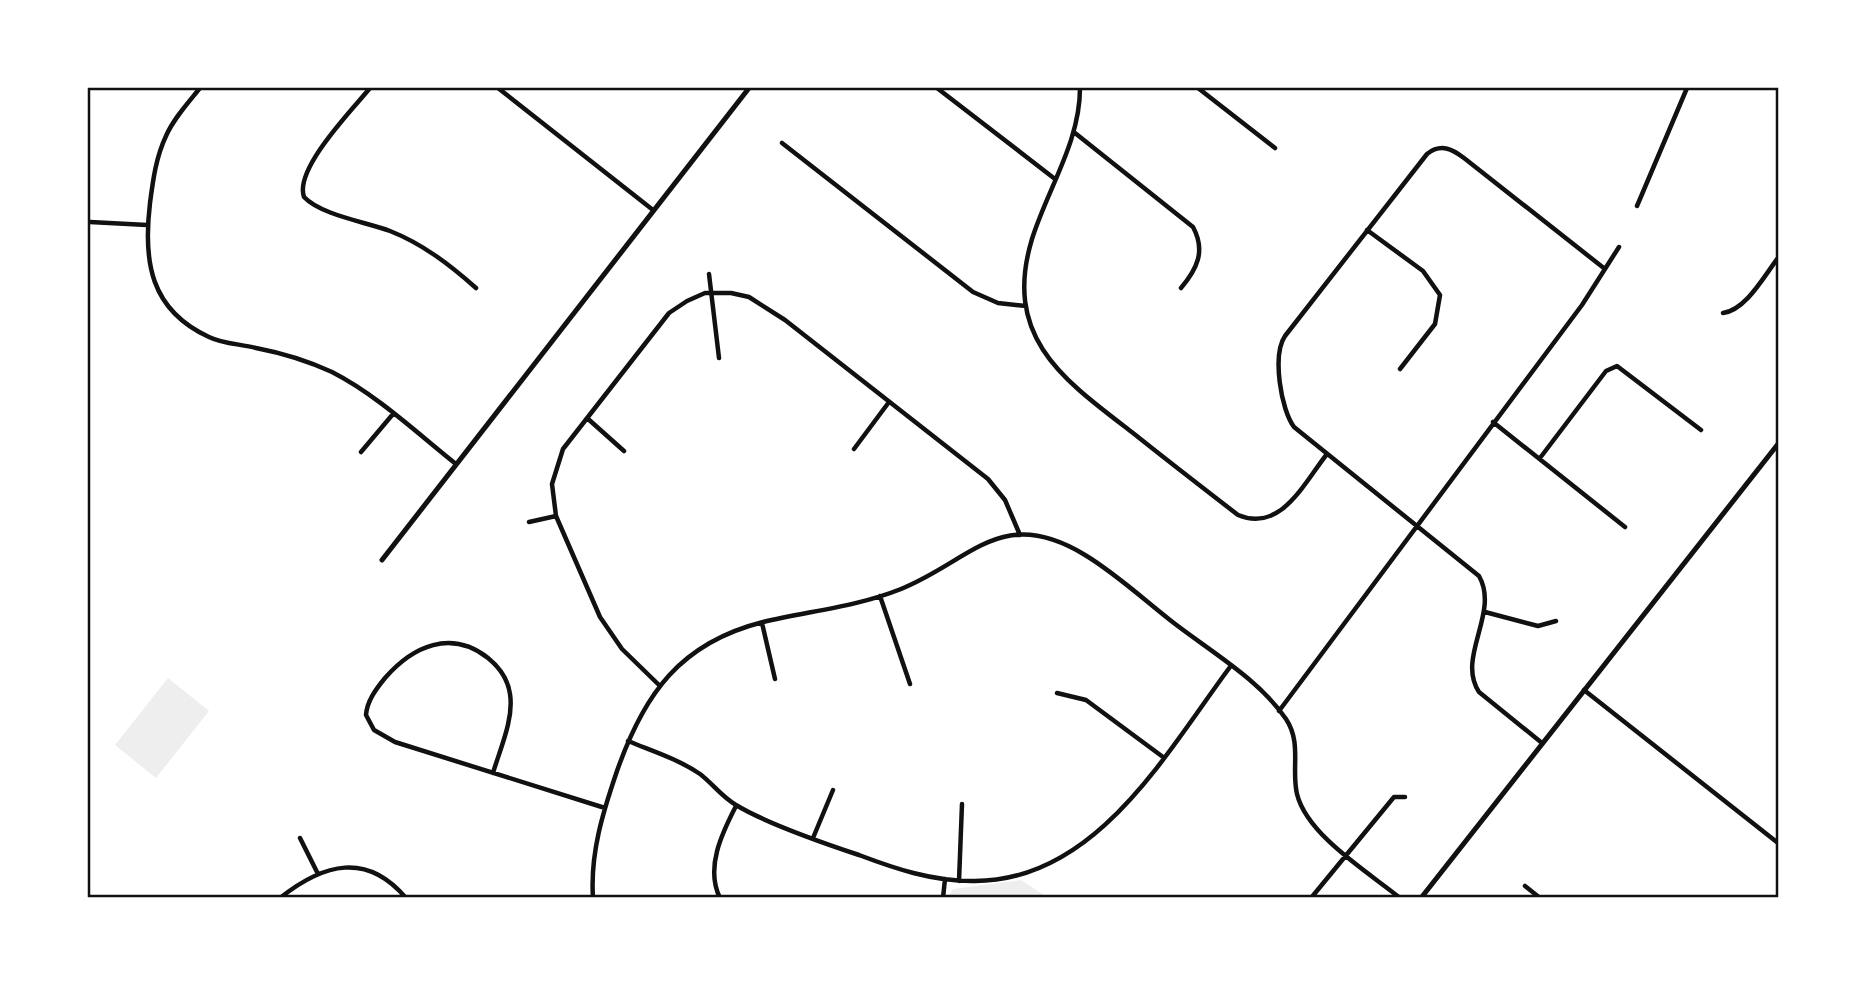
<svg xmlns="http://www.w3.org/2000/svg" width="1866" height="985" viewBox="0 0 1866 985" font-family="Spectral,serif">
  <style>
    .green { fill: #eee }
    .lines { fill: none; stroke-linecap: round; stroke-linejoin: round }
    .minor { stroke: #111; stroke-width: 4.5 }
    .tertiary { stroke: #111; stroke-width: 5 }
    .neatline { fill: none; stroke: #111; stroke-width: 2.5 }
  </style>
  <rect width="100%" height="100%" fill="#fff"/>
  <path class="green" d="M 168,678 L 209,711 L 156,778 L 115,745 Z
    M 1021,880 L 1047,897 L 948,897 L 953,889 Z"/>
  <g class="lines">
    <path class="minor" d="M 200,88 C 188,103 174,118 166,136 C 156,157 153,180 150,203 C 143,261 150,310 209,337 C 223,344 241,344 256,348 C 282,353 308,361 332,372 C 377,395 417,433 456,464
      M 370,88 C 352,110 294,169 304,197 C 321,215 366,222 390,231 C 423,244 450,265 476,288
      M 498,88 L 653,210
      M 937,88 L 1055,179
      M 1080,88 C 1080,142 1048,188 1032,239 C 1002,338 1064,380 1133,433 C 1168,461 1203,488 1238,515 C 1281,533 1304,483 1327,454
      M 1198,88 L 1275,148
      M 1075,133 L 1193,227 C 1206,251 1197,269 1181,288
      M 782,143 L 973,292 L 998,303 L 1026,306
      M 1637,206 L 1687,88
      M 90,222 L 147,225
      M 1367,230 L 1423,271 L 1440,295 L 1435,324 L 1400,369
      M 709,274 L 719,358
      M 1723,313 C 1746,310 1764,276 1778,258
      M 587,418 L 624,451
      M 1493,422 L 1625,527
      M 854,449 L 889,402
      M 361,452 L 393,414
      M 1540,458 L 1606,371 L 1617,366 L 1701,430
      M 529,522 L 556,516
      M 880,596 L 910,684
      M 1485,612 L 1538,626 L 1556,621
      M 762,623 L 775,679
      M 659,685 L 622,649 L 600,617 L 556,516 L 552,484 L 563,449 L 669,313 L 687,301 L 705,293 L 731,293 L 749,297 L 785,320 L 988,479 L 1005,500 L 1020,535
      M 1584,690 L 1778,843
      M 1057,693 L 1086,700 L 1163,757
      M 1279,711 L 1582,305 L 1619,247
      M 628,741 C 652,751 678,759 700,774 C 712,783 722,797 736,805 C 767,824 823,843 859,855 C 896,869 932,881 972,881 C 1095,883 1166,753 1230,667
      M 1542,743 L 1479,692 C 1456,657 1500,613 1479,576 L 1294,427 C 1281,410 1272,355 1285,336 L 1427,154 C 1441,143 1452,149 1464,158 L 1605,269
      M 493,773 C 500,749 514,719 510,694 C 508,680 499,667 488,658 C 451,629 413,646 385,678 C 376,689 367,701 366,715 L 374,730 L 395,742 L 605,808
      M 300,838 L 318,874
      M 813,838 L 833,790
      M 959,881 L 962,804
      M 1525,886 L 1540,898
      M 280,898 C 324,863 367,852 406,898
      M 593,898 C 590,853 603,812 617,771 C 644,694 680,643 763,622 C 809,611 856,607 901,589 C 971,561 1001,504 1085,555 C 1115,573 1142,598 1170,620 C 1208,650 1258,678 1286,719 C 1302,743 1291,769 1297,794 C 1307,835 1368,872 1400,898
      M 720,898 C 705,868 722,833 736,806
      M 943,898 L 945,879
      M 1311,898 L 1394,797 L 1405,797"/>
    <path class="tertiary" d="M 382,560 L 749,88
      M 1421,898 L 1778,444"/>
  </g>
  <rect width="1866" height="985" fill="none" stroke="#ffffff" stroke-width="178"/>
  <rect x="89" y="89" width="1688" height="807" class="neatline"/>
</svg>
